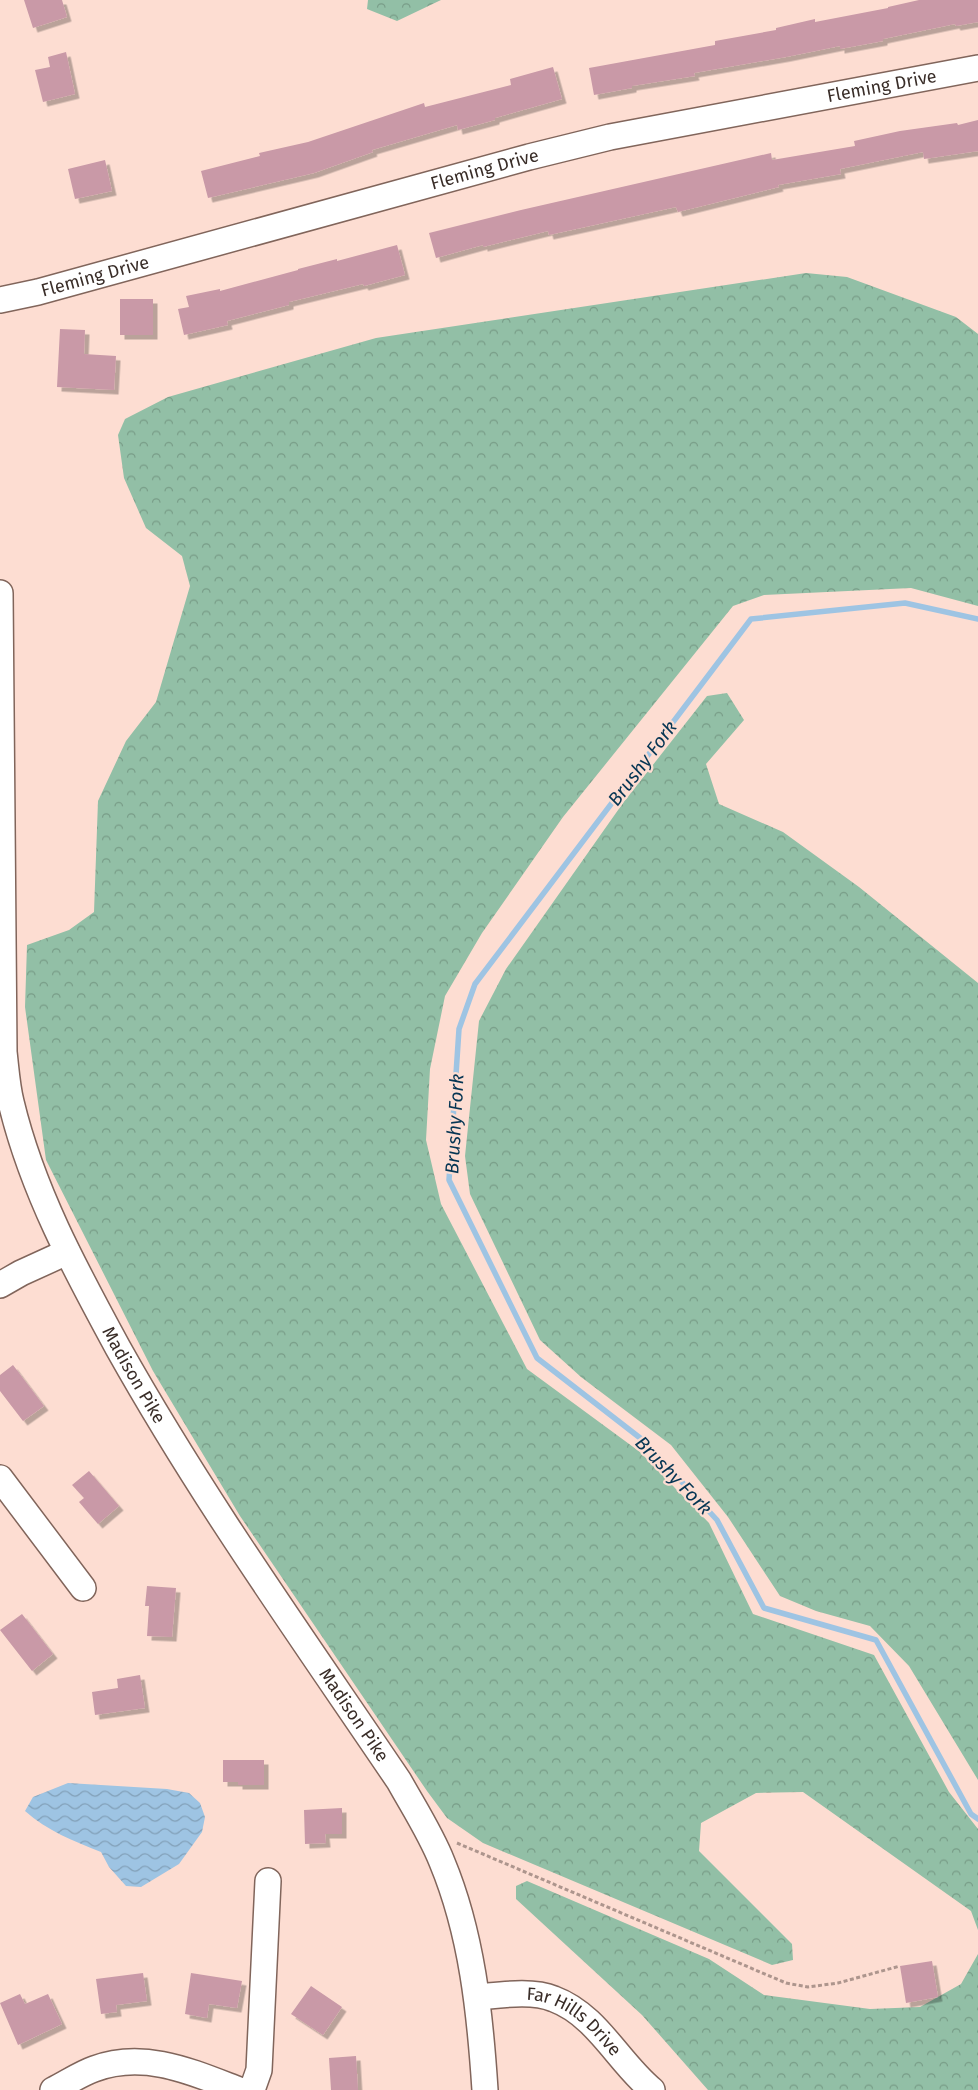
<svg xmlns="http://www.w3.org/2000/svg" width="978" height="2090" viewBox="0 0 978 2090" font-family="'Fira Sans',sans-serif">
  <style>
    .forest { fill: url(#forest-crowns) }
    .water { fill: url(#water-waves) }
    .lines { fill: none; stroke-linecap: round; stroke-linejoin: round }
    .stream { stroke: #9ec4e3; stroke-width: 5.5 }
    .building { fill: #c999a7; filter: url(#shadow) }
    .minor-casing { stroke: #81655b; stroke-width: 28 }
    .path { stroke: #ad958d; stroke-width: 3; stroke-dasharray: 4 2.5; stroke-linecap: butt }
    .minor { stroke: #fff; stroke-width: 25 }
    .labels { text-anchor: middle; stroke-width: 4.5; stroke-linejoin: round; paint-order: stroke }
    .street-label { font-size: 18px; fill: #392d28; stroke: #fdddd2 }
    .water-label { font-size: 19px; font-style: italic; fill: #053553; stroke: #fdddd2 }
  </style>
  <defs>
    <pattern id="forest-crowns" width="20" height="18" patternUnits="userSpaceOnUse" patternTransform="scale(1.25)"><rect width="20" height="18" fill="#92bfa6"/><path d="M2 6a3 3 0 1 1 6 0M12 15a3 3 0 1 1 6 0" fill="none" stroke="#789c87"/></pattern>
    <pattern id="water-waves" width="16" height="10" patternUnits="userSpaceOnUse" patternTransform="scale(1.25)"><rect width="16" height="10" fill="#9ec4e3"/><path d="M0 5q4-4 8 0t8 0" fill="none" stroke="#82a0b8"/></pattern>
    <filter id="shadow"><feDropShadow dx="4.5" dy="4.5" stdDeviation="0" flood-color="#0004"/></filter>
  </defs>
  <rect width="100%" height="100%" fill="#fdddd2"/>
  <path class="forest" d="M 368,0 L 441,0 L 397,21 L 367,9 Z
    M 806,273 L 847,277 L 956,317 L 978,334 L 978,606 L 911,588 L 764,595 L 733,606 L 563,817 L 482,933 L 445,996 L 430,1069 L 426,1140 L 441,1204 L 527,1369 L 640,1452 L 709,1523 L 753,1614 L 874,1655 L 949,1792 L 978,1829 L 978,1930 L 971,1911 L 803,1792 L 756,1793 L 701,1823 L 699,1851 L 792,1944 L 793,1960 L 772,1965 L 483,1843 L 447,1818 L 427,1791 L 240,1516 L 153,1371 L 46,1160 L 25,1007 L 27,945 L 69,930 L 94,912 L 98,801 L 126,741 L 156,702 L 190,586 L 182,556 L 146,528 L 124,478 L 118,435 L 125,419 L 168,397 L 376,338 Z
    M 727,693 L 744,720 L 706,764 L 719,804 L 783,832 L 859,887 L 978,983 L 978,1780 L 909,1666 L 870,1626 L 816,1611 L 780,1596 L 728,1517 L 671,1445 L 581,1377 L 540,1340 L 470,1194 L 465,1156 L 479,1021 L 506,969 L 623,803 L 707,696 Z
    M 527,1881 L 709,1959 L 764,1995 L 870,2009 L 920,2007 L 961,1984 L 978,1954 L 978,2090 L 708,2090 L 642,2015 L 516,1899 L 516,1886 Z"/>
  <path class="water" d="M 68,1783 L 167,1789 L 189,1793 L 200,1803 L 205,1817 L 202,1832 L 179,1864 L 141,1887 L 126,1886 L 109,1867 L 101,1852 C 74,1841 47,1831 25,1811 L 33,1797 Z"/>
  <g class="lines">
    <path class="stream" d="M 978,619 L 905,603 L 751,619 L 475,984 L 459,1029 L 449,1180 L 537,1358 L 644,1441 L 717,1520 L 764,1608 L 876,1640 L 971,1814 L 978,1819"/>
  </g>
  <path class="building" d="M 24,0 L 62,0 L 67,17 L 33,28 Z
    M 919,0 L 978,0 L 978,22 L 956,26 L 955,24 L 883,39 L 883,41 L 840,49 L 840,46 L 786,57 L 694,73 L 695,76 L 632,86 L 632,88 L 594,95 L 589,68 L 715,45 L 715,41 L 776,30 L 776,28 L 815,19 L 815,22 L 888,8 L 888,7 Z
    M 66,52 L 75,94 L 43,102 L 35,70 L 50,67 L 48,57 Z
    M 553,67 L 562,99 L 495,118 L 495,120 L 458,130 L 457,125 L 372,150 L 373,152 L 314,173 L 208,198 L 201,171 L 260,156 L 259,153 L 308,142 L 424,103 L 425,107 L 511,85 L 510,79 Z
    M 978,120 L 978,151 L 924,159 L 923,152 L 840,169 L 841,174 L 778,185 L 779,187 L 678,212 L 676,207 L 549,235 L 548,231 L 483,247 L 483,245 L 436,258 L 429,233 L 521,210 L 771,153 L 772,160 L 855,146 L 854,141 L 900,131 L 957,123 L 958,125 Z
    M 105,160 L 112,191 L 75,199 L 68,169 Z
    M 397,245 L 405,275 L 364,286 L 363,284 L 289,302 L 289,305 L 227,321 L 228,325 L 184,335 L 178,309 L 189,307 L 186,296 L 220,289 L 220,291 L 298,270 L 298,269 L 337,259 L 337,261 Z
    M 120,299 L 153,299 L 153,335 L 120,335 Z
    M 60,329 L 85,330 L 84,354 L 116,356 L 114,390 L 57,387 Z
    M 13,1365 L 44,1406 L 23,1421 L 0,1391 L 0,1375 Z
    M 89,1471 L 119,1506 L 98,1524 L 79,1502 L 84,1498 L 72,1485 Z
    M 147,1586 L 176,1588 L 172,1637 L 147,1636 L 149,1606 L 145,1606 Z
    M 22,1614 L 53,1654 L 32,1671 L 0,1630 Z
    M 140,1675 L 145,1708 L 95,1715 L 92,1692 L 118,1688 L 117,1679 Z
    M 223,1760 L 264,1760 L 264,1785 L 238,1785 L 238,1782 L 223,1782 Z
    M 342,1808 L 342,1834 L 325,1834 L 326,1843 L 305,1844 L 304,1810 Z
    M 932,1961 L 938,1997 L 906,2003 L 900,1966 Z
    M 143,1973 L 147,2001 L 116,2005 L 117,2012 L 101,2014 L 96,1979 Z
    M 191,1973 L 242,1981 L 237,2008 L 209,2004 L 207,2018 L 185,2014 Z
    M 311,1986 L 342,2007 L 323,2035 L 291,2014 Z
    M 20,1994 L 25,2004 L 48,1994 L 62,2024 L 18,2045 L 0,2003 Z
    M 356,2056 L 358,2090 L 331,2090 L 329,2058 Z"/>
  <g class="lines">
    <defs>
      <g id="minor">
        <path id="s1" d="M 0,300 L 38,292 L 529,157 L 610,137 L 978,68"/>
        <path id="s2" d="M 0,593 L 4,1052 C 6,1069 7,1086 11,1102 C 32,1190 75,1269 118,1348 C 202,1498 303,1639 399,1781 C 414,1808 431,1834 442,1862 C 472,1934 480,2013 485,2090"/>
        <path d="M 0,1285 L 21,1273 L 67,1252"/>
        <path d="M 0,1478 L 83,1588"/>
        <path id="s3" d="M 478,1997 C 501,1995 532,1990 554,1999 C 597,2015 618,2062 652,2090"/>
        <path d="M 53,2090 C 67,2083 80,2074 94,2069 C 144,2050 192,2072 239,2090"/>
        <path d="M 252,2090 L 259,2070 L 268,1881"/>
      </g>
    </defs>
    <use href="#minor" class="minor-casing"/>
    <path class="path" d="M 457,1843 L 786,1983 L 808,1987 L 838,1983 L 900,1966"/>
    <use href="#minor" class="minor"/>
  </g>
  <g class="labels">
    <g class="street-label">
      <text dy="6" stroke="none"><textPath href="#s1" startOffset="908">Fleming Drive</textPath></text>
      <text dy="6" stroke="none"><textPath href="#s1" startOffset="502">Fleming Drive</textPath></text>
      <text dy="6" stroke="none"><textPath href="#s1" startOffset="98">Fleming Drive</textPath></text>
      <text dy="6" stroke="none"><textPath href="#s2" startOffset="810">Madison Pike</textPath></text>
      <text dy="6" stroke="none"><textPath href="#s2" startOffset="1215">Madison Pike</textPath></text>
      <text dy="6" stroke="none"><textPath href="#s3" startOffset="105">Far Hills Drive</textPath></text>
    </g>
    <g class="water-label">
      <text transform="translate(642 763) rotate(-53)" y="7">Brushy Fork</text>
      <text transform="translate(454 1124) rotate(-87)" y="7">Brushy Fork</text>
      <text transform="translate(674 1475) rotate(46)" y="7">Brushy Fork</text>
    </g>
  </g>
</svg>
